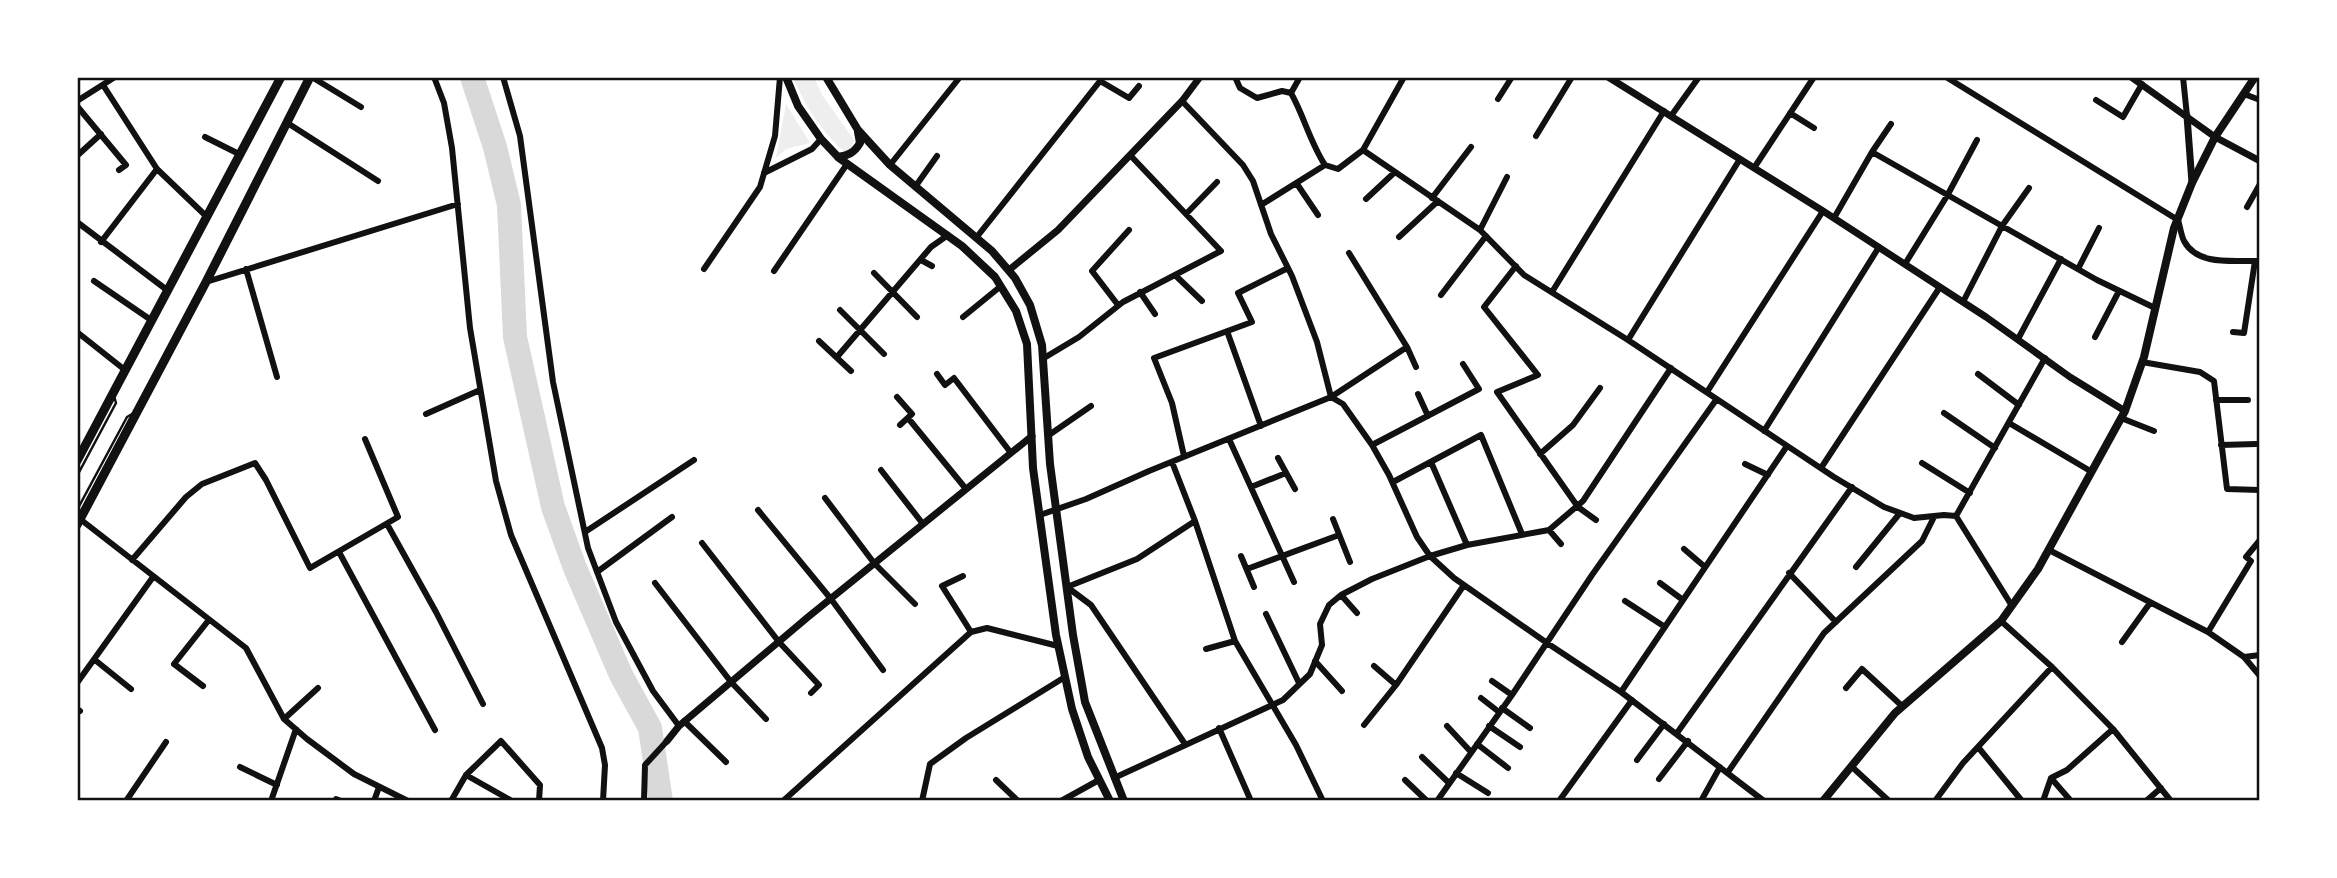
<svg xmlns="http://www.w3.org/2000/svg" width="2337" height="878" viewBox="0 0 2337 878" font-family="'Varela Round',sans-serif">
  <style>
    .green { fill: #eee }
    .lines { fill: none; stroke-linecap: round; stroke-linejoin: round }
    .river { stroke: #d9d9d9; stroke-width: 24 }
    .service { stroke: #111; stroke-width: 2.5 }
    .minor { stroke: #111; stroke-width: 6 }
    .tertiary { stroke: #111; stroke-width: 7 }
    .secondary { stroke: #111; stroke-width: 8 }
    .primary { stroke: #111; stroke-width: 9 }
    .neatline { fill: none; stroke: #111; stroke-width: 2.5 }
  </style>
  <rect width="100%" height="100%" fill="#fff"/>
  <path class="green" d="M 793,77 L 814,77 L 822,95 L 854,140 L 850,150 L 845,152 C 821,132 805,105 793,77 Z
    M 786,104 L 810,143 L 786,149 L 776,158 Z"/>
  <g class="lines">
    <path class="river" d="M 472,77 L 495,147 L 509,205 L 515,337 L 553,507 L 575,568 L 621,675 L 650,728 L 661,801"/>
    <path class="service" d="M 77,476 L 116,403 L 114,396
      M 77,510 L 127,417 L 132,414"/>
    <path class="minor" d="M 434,77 L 444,103 L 452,148 L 470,328 L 496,481 L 511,535 L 602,748 L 605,765 L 603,801
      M 503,77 L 520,136 L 553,382 L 588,548 L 616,622 L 653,691 L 679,726
      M 1235,77 L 1240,88 L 1257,98 L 1282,91 L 1291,93 C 1304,116 1310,142 1325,165 L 1338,169 L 1363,150 L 1404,77
      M 1946,77 L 2178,220 C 2180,226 2181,235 2184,241 C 2198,267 2235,260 2260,261
      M 2183,77 L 2187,116
      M 315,79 L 361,107
      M 103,85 L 157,169 L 206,216
      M 1291,93 L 1300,77
      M 2244,94 L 2260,100
      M 1498,99 L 1512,77
      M 2096,100 L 2123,117 L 2142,84
      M 77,101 L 115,77
      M 1182,101 L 1243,165 L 1253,181 L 1271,234 L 1292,276 L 1317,342 L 1331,397
      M 77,106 L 126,165 L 119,170
      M 1790,113 L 1814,128
      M 1671,116 L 1699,77
      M 289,124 L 378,181
      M 1536,136 L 1572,77
      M 205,137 L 239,154
      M 1363,150 L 1480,230 L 1524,275 L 1628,340 L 1834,477 L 1884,507 L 1914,518 L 1944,515 L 1956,516 L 2012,606
      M 1872,152 L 1891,124
      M 79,154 L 101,134
      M 890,165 L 960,77
      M 1754,168 L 1814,77
      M 764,173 L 812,149 L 821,139
      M 1297,184 L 1318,215
      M 915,187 L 937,156
      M 1432,198 L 1471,147
      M 1366,199 L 1395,172
      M 1261,205 L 1325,165
      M 2247,207 L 2260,184
      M 1186,214 L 1217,182
      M 1834,218 L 1872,152 L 2097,280 L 2155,308
      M 77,222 L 167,290
      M 1480,230 L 1507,177
      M 1399,237 L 1438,201
      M 976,238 L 1100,81 L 1129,98 L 1139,86
      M 101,242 L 157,169
      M 921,260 L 932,266
      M 1905,264 L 1947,196 L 1977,140
      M 1516,266 L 1484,307 L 1538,375 L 1497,392 L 1578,507 L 1596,520
      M 246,269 L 277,377
      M 704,269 L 760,187 L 775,136 L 780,77
      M 2078,269 L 2099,228
      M 774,271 L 847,164
      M 874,273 L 917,317
      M 1175,275 L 1202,301
      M 94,281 L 151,320
      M 206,282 L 458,204
      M 1140,292 L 1155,314
      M 1552,292 L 1664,111
      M 1441,295 L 1486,236
      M 1963,302 L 2002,226 L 2029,188
      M 1118,305 L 1092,271 L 1129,230
      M 840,310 L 884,354
      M 963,317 L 1001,286
      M 1227,331 L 1261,426
      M 77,332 L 125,370
      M 2233,332 L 2244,333 L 2255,261
      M 2095,337 L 2119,291
      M 2018,339 L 2061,259
      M 1628,340 L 1740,159
      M 819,341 L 851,371
      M 1407,347 L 1416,367
      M 837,357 L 931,247 L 948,235
      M 1044,358 L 1079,337 L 1123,302 L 1221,251 L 1130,155
      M 2142,362 L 2200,372 L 2214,381 L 2227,489 L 2260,490
      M 937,374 L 945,385 L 954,378 L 1011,453
      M 1978,374 L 2019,405
      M 1707,392 L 1823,211
      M 1418,394 L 1428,416
      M 897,397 L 912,414 L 900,425
      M 1331,397 L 1343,404 L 1372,445 L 1389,475 L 1417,537 L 1430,556 L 1454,578 L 1547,643 L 1621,692 L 1764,801
      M 2216,400 L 2248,400
      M 1944,413 L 1995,448
      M 426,414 L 480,390
      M 908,418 L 966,489
      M 2121,418 L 2154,431
      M 2009,423 L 2092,472
      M 1764,431 L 1879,247
      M 1049,435 L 1091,406
      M 1229,439 L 1294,582
      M 1372,445 L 1479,389 L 1463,364
      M 2221,445 L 2256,444
      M 1540,454 L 1573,425 L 1600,388
      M 1184,456 L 1172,403 L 1154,358 L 1252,322 L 1238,293 L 1288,268
      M 1278,458 L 1295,489
      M 1172,462 L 1195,521 L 1235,641 L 1296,745 L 1323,801
      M 1431,462 L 1467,545
      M 1922,463 L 1970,493
      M 1745,464 L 1768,475
      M 1821,468 L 1940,287
      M 881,470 L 923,524
      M 1393,482 L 1481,435 L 1522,534
      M 1251,487 L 1286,473
      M 825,498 L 874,563 L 915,604
      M 758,510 L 831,599 L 883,670
      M 1040,515 L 1086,499 L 1149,471 L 1331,397 L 1407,347 L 1349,253
      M 1956,516 L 2045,358
      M 80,519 L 246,648 L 284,719 L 307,739 L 354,774 L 408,801
      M 1333,519 L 1350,562
      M 387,524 L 436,612 L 483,704
      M 1549,530 L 1561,544
      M 585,532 L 694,460
      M 702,543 L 779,642 L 819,685 L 811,693
      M 1684,549 L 1705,567
      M 2049,550 L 2208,632 L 2244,657 L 2260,655
      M 339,552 L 435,730
      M 1241,556 L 1254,587
      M 132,560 L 186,497 L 202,484 L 255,463 L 266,480 L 310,568 L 398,517 L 365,439
      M 1856,567 L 1900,513
      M 1247,569 L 1339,535
      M 597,572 L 672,517
      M 1789,573 L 1836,622
      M 963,576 L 942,586 L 971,632
      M 655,583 L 731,682 L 766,719
      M 1660,583 L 1683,600
      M 1067,587 L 1091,605 L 1185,744
      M 1067,587 L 1137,559 L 1195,521
      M 1341,595 L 1357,613
      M 1625,601 L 1665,627
      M 1266,614 L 1299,683
      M 2001,621 L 2052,667 L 2113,729 L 2171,801
      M 2208,632 L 2251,561 L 2246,557 L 2260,540
      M 2122,642 L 2150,603
      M 1206,649 L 1235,641
      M 2244,657 L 2260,676
      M 95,660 L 131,689
      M 1315,661 L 1342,691
      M 1374,666 L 1396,685
      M 1492,681 L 1512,695
      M 77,683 L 153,577
      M 203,686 L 174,664 L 208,621
      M 1846,688 L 1862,669 L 1902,706
      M 1621,692 L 1787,446
      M 1481,698 L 1499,712
      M 1502,708 L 1530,728
      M 77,709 L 80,711
      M 284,719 L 318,688
      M 684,721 L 726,762
      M 1364,725 L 1396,685 L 1464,585
      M 1447,726 L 1471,752
      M 1489,726 L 1520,747
      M 1219,728 L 1251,801
      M 1677,733 L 1852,487
      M 1477,744 L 1508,768
      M 1978,747 L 2022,801
      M 1422,757 L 1449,783
      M 1637,760 L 1664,724
      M 1851,766 L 1889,801
      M 240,767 L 277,785
      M 1728,772 L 1824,633 L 1922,541 L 1934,517
      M 1456,773 L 1488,793
      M 466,775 L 501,741 L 540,785 L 539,801
      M 1114,778 L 1283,700 L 1310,674 L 1322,645 L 1320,624 L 1329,605 L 1341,595 L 1372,579 L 1430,556 L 1467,545 L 1549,530 L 1583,501 L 1671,368
      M 2051,778 L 2071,801
      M 1659,779 L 1688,741
      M 996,780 L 1018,801
      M 1405,780 L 1427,801
      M 336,799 L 341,801
      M 126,801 L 166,742
      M 271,801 L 296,729
      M 374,801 L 379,787
      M 451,801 L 466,775 L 512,801
      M 644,801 L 645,765 L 667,741
      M 783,801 L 971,632 L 987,628 L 1058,646
      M 922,801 L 930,764 L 966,738 L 1065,677
      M 1061,801 L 1099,780
      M 1437,801 L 1512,695 L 1592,575 L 1716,400
      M 1559,801 L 1632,700
      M 1701,801 L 1720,767
      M 1935,801 L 1963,763 L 2052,667
      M 2043,801 L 2051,778 L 2067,770 L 2113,729
      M 2146,801 L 2161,788"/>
    <path class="tertiary" d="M 1608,77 L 1823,211 L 1986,317 L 2070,377 L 2125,411
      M 2131,77 L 2215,137 L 2260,161
      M 2187,116 L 2192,183
      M 1009,270 L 1058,230 L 1182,101 L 1200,77
      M 667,741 L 679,726 L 808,617 L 1032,436"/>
    <path class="secondary" d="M 786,77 L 798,106 L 821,139 L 839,158 L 962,246 L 995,277 L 1016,311 L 1027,344 L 1033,468 L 1056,635 L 1072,709 L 1088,757 L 1110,801
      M 826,77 L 858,130 L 890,165 L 992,251 L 1015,278 L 1030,305 L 1042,345 L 1050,464 L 1073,635 L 1085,702 L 1124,801
      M 838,157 C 849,155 854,153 860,143 L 858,132
      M 1823,801 L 1895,713 L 2001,621 L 2038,569 L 2125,411 L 2144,357 L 2174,228 L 2192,183 L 2215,137 L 2255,77"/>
    <path class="primary" d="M 77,461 L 281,77
      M 77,525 L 206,282 L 310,77"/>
  </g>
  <rect width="2337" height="878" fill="none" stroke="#ffffff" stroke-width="158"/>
  <rect x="79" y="79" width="2179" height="720" class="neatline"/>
</svg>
